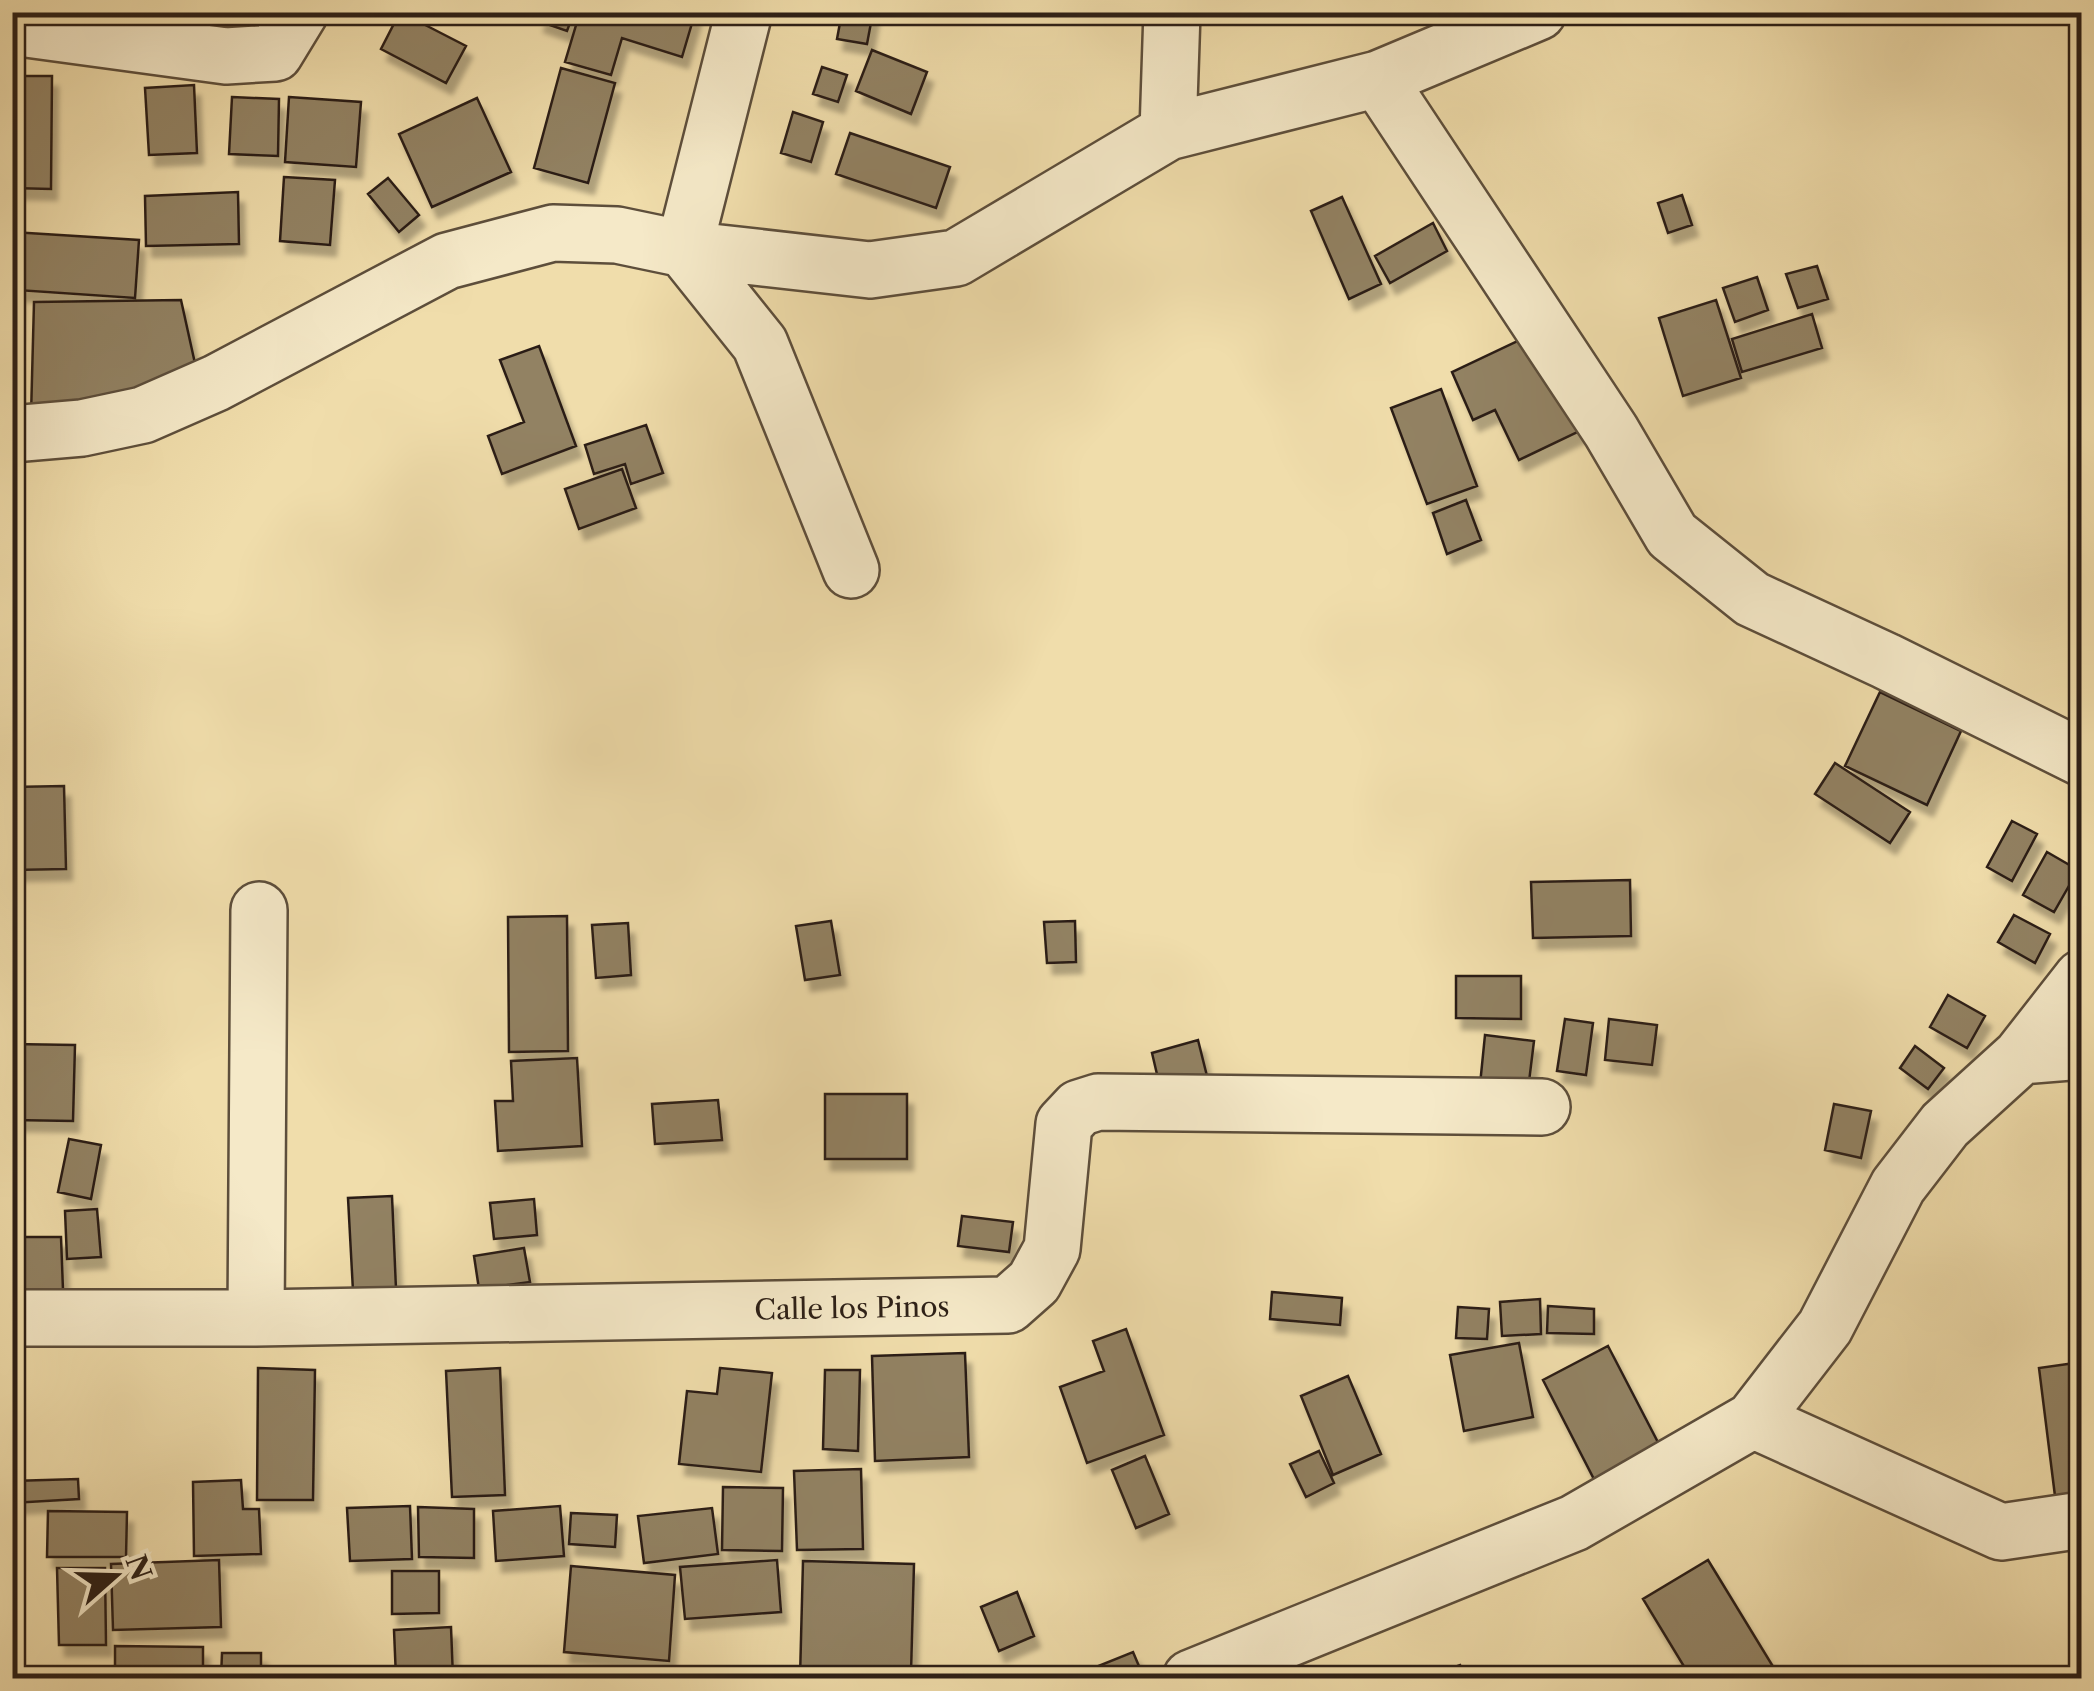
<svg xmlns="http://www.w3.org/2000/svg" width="2094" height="1691" viewBox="0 0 2094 1691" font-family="'Libre Caslon Text',serif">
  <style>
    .building { fill: #928263; stroke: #2c1f16; stroke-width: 2.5; filter: url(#shadow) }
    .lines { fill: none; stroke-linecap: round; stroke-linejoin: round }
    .street-casing { stroke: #5d4e3b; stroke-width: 60 }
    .street { stroke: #f5e9c8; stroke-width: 55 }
    .labels { text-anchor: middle; stroke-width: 8; stroke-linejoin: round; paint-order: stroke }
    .street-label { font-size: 28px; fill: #2c1f16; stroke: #f5e9c8 }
  </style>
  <defs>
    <filter id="shadow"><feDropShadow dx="6" dy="11" stdDeviation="2.5" flood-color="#0004"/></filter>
  </defs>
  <rect width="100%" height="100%" fill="#f0ddab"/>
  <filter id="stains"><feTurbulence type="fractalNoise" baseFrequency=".002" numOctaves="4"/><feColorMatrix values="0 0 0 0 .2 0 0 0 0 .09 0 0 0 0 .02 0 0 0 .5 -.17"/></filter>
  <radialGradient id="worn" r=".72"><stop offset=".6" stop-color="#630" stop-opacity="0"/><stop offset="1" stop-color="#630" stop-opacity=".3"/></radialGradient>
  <path class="building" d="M 185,12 L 247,12 L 246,27 L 184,21 Z
    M 400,12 L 466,46 L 446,83 L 381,49 Z
    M 541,12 L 574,12 L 567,31 L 538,21 Z
    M 580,12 L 694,12 L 695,13 L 682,57 L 622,38 L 611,75 L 565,62 Z
    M 842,12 L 873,12 L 867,44 L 837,39 Z
    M 872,50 L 927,72 L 911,114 L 856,91 Z
    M 822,67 L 847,75 L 838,102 L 813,94 Z
    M 561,68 L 615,83 L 588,183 L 534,168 Z
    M 12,76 L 52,76 L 51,189 L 12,188 Z
    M 194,85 L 197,153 L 149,155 L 145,88 Z
    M 232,97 L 279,99 L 278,156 L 229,154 Z
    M 289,97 L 361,102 L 356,167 L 285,162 Z
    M 477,98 L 511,172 L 432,207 L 399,134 Z
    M 793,112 L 823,122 L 811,162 L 781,153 Z
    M 850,133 L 950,167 L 936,208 L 836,174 Z
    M 284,177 L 335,180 L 330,245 L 280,241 Z
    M 388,178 L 419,215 L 399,232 L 368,194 Z
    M 238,192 L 239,244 L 146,246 L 145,196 Z
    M 1682,195 L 1692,225 L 1668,233 L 1658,203 Z
    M 1342,197 L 1381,284 L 1349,299 L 1311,211 Z
    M 1433,223 L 1447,251 L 1390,283 L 1375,256 Z
    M 12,232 L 139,240 L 135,298 L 18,290 L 16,331 L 12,331 Z
    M 1817,266 L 1828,299 L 1798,308 L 1786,274 Z
    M 1757,277 L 1768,310 L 1735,322 L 1723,288 Z
    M 181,300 L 196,368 L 78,417 L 31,416 L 34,302 Z
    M 1716,300 L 1741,378 L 1683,396 L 1659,318 Z
    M 1812,314 L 1822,348 L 1742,372 L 1732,339 Z
    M 1539,331 L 1584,429 L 1519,460 L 1495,410 L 1473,420 L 1452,372 Z
    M 539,346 L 576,446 L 502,474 L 488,436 L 524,422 L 500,360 Z
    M 1441,389 L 1477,486 L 1427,504 L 1391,408 Z
    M 646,425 L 663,473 L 631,484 L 625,464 L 594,474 L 585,445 Z
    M 622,469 L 636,508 L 579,529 L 565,489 Z
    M 1466,500 L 1481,540 L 1447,554 L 1433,513 Z
    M 1880,692 L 1961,731 L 1927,805 L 1845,766 Z
    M 1835,763 L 1910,812 L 1890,843 L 1815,794 Z
    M 64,786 L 66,869 L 12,870 L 12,787 Z
    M 2012,821 L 2037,834 L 2012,881 L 1987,867 Z
    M 2047,852 L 2078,870 L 2054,912 L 2023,895 Z
    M 1630,880 L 1631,936 L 1533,938 L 1531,882 Z
    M 2014,915 L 2050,934 L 2035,963 L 1998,942 Z
    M 567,916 L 568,1051 L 509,1052 L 508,917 Z
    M 831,921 L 840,975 L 805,980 L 796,926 Z
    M 1075,921 L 1076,962 L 1047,963 L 1044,922 Z
    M 628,923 L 631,975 L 596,978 L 592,925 Z
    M 1456,976 L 1521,976 L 1521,1019 L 1456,1018 Z
    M 1948,995 L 1985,1016 L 1967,1048 L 1930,1027 Z
    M 1565,1019 L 1593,1023 L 1586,1075 L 1557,1071 Z
    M 1609,1019 L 1657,1025 L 1652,1065 L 1605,1060 Z
    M 1485,1035 L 1534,1041 L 1528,1090 L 1480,1085 Z
    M 1198,1040 L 1207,1076 L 1160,1087 L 1152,1053 Z
    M 12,1044 L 75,1045 L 73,1121 L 12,1120 Z
    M 1915,1046 L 1944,1068 L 1928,1089 L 1900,1068 Z
    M 577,1058 L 582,1146 L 498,1151 L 495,1101 L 513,1101 L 511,1061 Z
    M 825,1094 L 907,1094 L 907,1159 L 825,1159 Z
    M 718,1100 L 722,1140 L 655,1144 L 652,1104 Z
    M 1834,1104 L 1871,1111 L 1861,1158 L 1825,1150 Z
    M 69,1139 L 101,1145 L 91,1199 L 58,1192 Z
    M 392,1196 L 396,1289 L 353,1291 L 348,1198 Z
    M 534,1199 L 537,1235 L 494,1239 L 490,1203 Z
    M 12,1207 L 16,1237 L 61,1237 L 63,1290 L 12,1291 Z
    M 97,1209 L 101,1257 L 67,1259 L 65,1211 Z
    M 962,1216 L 1013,1222 L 1009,1252 L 958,1246 Z
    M 524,1248 L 530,1282 L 479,1289 L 474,1256 Z
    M 1272,1292 L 1342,1298 L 1340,1325 L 1270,1319 Z
    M 1540,1299 L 1541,1334 L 1502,1336 L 1500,1302 Z
    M 1548,1306 L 1594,1309 L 1594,1334 L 1547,1333 Z
    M 1458,1307 L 1489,1309 L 1487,1339 L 1456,1338 Z
    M 1126,1329 L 1164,1435 L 1087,1463 L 1060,1387 L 1104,1371 L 1093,1341 Z
    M 1519,1343 L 1533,1417 L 1464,1431 L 1450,1355 Z
    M 1608,1346 L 1663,1452 L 1597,1485 L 1543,1380 Z
    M 965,1353 L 969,1457 L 875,1461 L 872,1356 Z
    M 2082,1362 L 2082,1493 L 2055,1496 L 2039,1368 Z
    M 258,1368 L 315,1370 L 313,1500 L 257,1500 Z
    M 500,1368 L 505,1495 L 452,1497 L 446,1371 Z
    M 720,1368 L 772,1373 L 761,1472 L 679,1464 L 687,1391 L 717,1394 Z
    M 825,1370 L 860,1370 L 858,1451 L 823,1449 Z
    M 1348,1376 L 1381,1454 L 1333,1475 L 1301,1396 Z
    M 1319,1451 L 1334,1483 L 1306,1497 L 1290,1464 Z
    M 1145,1456 L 1169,1514 L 1136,1528 L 1112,1470 Z
    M 861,1469 L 863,1549 L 797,1550 L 794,1471 Z
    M 78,1479 L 79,1499 L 12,1503 L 12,1481 Z
    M 241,1480 L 243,1509 L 259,1509 L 261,1554 L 194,1556 L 193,1482 Z
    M 723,1487 L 783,1488 L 782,1551 L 722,1550 Z
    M 410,1506 L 412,1559 L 350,1561 L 347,1508 Z
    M 560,1506 L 564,1556 L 496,1561 L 493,1511 Z
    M 418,1507 L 474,1509 L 474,1558 L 419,1557 Z
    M 712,1508 L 718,1554 L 644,1563 L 638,1516 Z
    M 48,1511 L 127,1512 L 126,1557 L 47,1557 Z
    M 571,1513 L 617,1515 L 615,1547 L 569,1544 Z
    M 219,1560 L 221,1627 L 113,1630 L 111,1564 Z
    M 777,1560 L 781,1612 L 685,1619 L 680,1567 Z
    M 1708,1560 L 1780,1678 L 1691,1678 L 1643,1599 Z
    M 803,1561 L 914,1564 L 911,1673 L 876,1672 L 876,1678 L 800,1678 Z
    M 571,1566 L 675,1575 L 669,1661 L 564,1652 Z
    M 57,1568 L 105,1568 L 106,1645 L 59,1645 Z
    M 392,1571 L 439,1571 L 439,1613 L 392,1614 Z
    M 1017,1592 L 1034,1636 L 999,1651 L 981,1607 Z
    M 451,1627 L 453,1678 L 396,1678 L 394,1630 Z
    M 115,1646 L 203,1647 L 203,1678 L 115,1678 Z
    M 1133,1652 L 1144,1678 L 1089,1678 L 1086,1671 Z
    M 222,1653 L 261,1653 L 261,1678 L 221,1678 Z
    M 1460,1665 L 1465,1678 L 1424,1678 Z"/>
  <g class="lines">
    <defs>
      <path id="street" d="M 744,12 L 684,249 L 760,344 L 851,570
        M 12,27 L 226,56 L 275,53 L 300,12
        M 1378,79 L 1611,431 L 1672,535 L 1752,599 L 1886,661 L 2082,758
        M 1168,132 L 1172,12
        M 12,434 L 82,428 L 143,415 L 216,383 L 447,261 L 553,233 L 617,235 L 684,249 L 870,270 L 956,258 L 1168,132 L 1378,79 L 1538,12
        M 2021,1056 L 2082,978
        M 12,1318 L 256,1318 L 1008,1305 L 1034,1282 L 1052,1249 L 1064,1124 L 1079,1108 L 1098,1102 L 1542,1107
        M 256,1318 L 259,910
        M 1753,1420 L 2001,1532 L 2082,1520
        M 1191,1678 L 1574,1523 L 1753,1420 L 1825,1327 L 1898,1186 L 1945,1125 L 2021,1056 L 2082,1051"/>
    </defs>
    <use href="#street" class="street-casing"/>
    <use href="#street" class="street"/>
  </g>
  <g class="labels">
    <g class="street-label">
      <text transform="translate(852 1308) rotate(-1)" y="10">Calle los Pinos</text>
    </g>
  </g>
  <rect width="2094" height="1691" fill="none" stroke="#f0ddab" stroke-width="50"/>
  <rect x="15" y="15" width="2064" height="1661" fill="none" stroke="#2c1f16" stroke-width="5"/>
  <rect x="25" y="25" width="2044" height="1641" fill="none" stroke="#2c1f16" stroke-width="2.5"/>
  <g transform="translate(115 1576) rotate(70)" stroke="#f5e9c8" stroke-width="8" paint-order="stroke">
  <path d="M0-8L18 38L0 25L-18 38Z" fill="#2c1f16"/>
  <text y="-15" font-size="28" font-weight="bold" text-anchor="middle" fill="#2c1f16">N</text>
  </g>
  <rect width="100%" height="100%" filter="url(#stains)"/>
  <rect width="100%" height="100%" fill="url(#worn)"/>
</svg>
